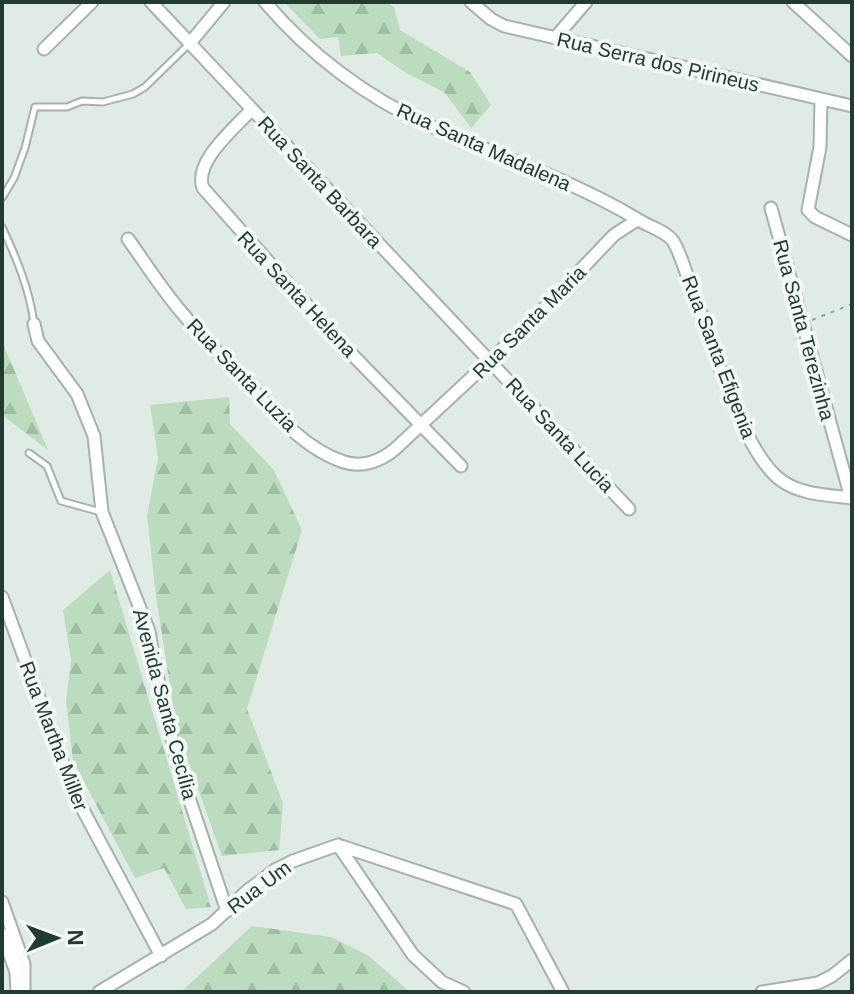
<svg xmlns="http://www.w3.org/2000/svg" width="854" height="994" viewBox="0 0 854 994" font-family="Arial,sans-serif">
  <style>
    .forest { fill: url(#forest-firs) }
    .lines { fill: none; stroke-linecap: round; stroke-linejoin: round }
    .lane-casing { stroke: #a4b3ab; stroke-width: 9 }
    .street-casing { stroke: #a4b3ab; stroke-width: 15 }
    .path { stroke: #83ae9a; stroke-width: 2; stroke-dasharray: 4 6; stroke-linecap: butt }
    .lane { stroke: #fff; stroke-width: 5 }
    .street { stroke: #fff; stroke-width: 11 }
    .labels { text-anchor: middle; stroke-width: 8; stroke-linejoin: round; paint-order: stroke }
    .street-label { font-size: 20px; fill: #223b31; stroke: #f2f8f4 }
  </style>
  <defs>
    <pattern id="forest-firs" width="22" height="20" patternUnits="userSpaceOnUse" patternTransform="scale(2)"><rect width="22" height="20" fill="#bbdcbf"/><path d="M5 1l3.5 6h-7zM16 11l3.5 6h-7z" fill="#a0bea5"/></pattern>
  </defs>
  <rect width="100%" height="100%" fill="#e1ebe5"/>
  <path class="forest" d="M 284,2 L 387,2 L 394,7 L 400,30 L 470,72 L 491,105 L 471,128 L 445,93 L 403,71 L 377,53 L 341,56 L 338,37 L 320,39 Z
    M 2,341 L 48,450 L 2,415 Z
    M 229,397 L 230,424 L 274,470 L 302,530 L 247,709 L 283,803 L 279,850 L 222,856 L 177,730 L 156,597 L 147,516 L 158,458 L 150,405 Z
    M 110,570 L 211,907 L 186,909 L 164,868 L 135,878 L 73,761 L 66,701 L 71,660 L 63,610 Z
    M 252,926 L 331,937 L 369,956 L 410,992 L 181,992 Z"/>
  <g class="lines">
    <defs>
      <path id="lane" d="M 2,198 L 14,178 L 25,148 L 35,107 L 67,107 L 82,101 L 103,102 L 133,94 L 145,87 L 189,44
        M 2,227 C 16,257 30,290 34,324
        M 29,453 L 47,466 L 61,501 L 101,512"/>
      <path id="street" d="M 151,2 L 629,509
        M 265,2 C 309,54 366,97 428,125 C 498,156 572,180 637,219 C 647,226 666,231 673,241 C 680,252 684,268 689,280 C 709,330 740,452 782,481 C 802,495 829,495 852,498
        M 471,2 L 491,19 L 504,26 L 852,106
        M 793,2 L 852,56
        M 555,38 L 586,2
        M 190,43 L 224,2
        M 44,49 L 92,2
        M 821,100 L 820,147 L 808,210 L 815,217 L 852,235
        M 251,110 C 235,128 193,162 203,188 L 338,340 L 461,466
        M 771,208 L 851,498
        M 128,239 C 146,264 163,291 183,314 C 202,337 224,359 245,381 C 272,411 304,449 344,462 C 362,468 381,461 395,449 L 528,325 L 614,235 L 637,220
        M 34,324 L 38,341 L 77,394 L 94,436 L 102,512 L 149,631 L 155,667 L 179,768 L 227,911
        M 2,597 L 74,793 L 161,956
        M 338,845 L 516,904 L 563,992
        M 2,902 L 24,964 L 24,992
        M 2,934 L 16,972 L 17,992
        M 99,992 L 212,924 L 247,891 L 275,870 L 293,861 L 338,845 L 413,955 L 442,982 L 464,992
        M 762,992 L 818,983 L 832,976 L 852,960"/>
    </defs>
    <use href="#lane" class="lane-casing"/>
    <use href="#street" class="street-casing"/>
    <path class="path" d="M 812,320 L 852,304"/>
    <use href="#lane" class="lane"/>
    <use href="#street" class="street"/>
  </g>
  <g class="labels">
    <g class="street-label">
      <text transform="translate(658 62) rotate(13)" y="7">Rua Serra dos Pirineus</text>
      <text transform="translate(484 147) rotate(24)" y="7">Rua Santa Madalena</text>
      <text transform="translate(320 182) rotate(47)" y="7">Rua Santa Barbara</text>
      <text transform="translate(297 294) rotate(47)" y="7">Rua Santa Helena</text>
      <text transform="translate(529 322) rotate(-45)" y="7">Rua Santa Maria</text>
      <text transform="translate(804 330) rotate(75)" y="7">Rua Santa Terezinha</text>
      <text transform="translate(719 357) rotate(69)" y="7">Rua Santa Efigenia</text>
      <text transform="translate(242 375) rotate(46)" y="7">Rua Santa Luzia</text>
      <text transform="translate(560 435) rotate(47)" y="7">Rua Santa Lucia</text>
      <text transform="translate(165 704) rotate(75)" y="7">Avenida Santa Cecília</text>
      <text transform="translate(54 736) rotate(69)" y="7">Rua Martha Miller</text>
      <text transform="translate(259 887) rotate(-37)" y="7">Rua Um</text>
    </g>
  </g>
  <rect width="854" height="994" fill="none" stroke="#223b31" stroke-width="8"/>
  <g transform="translate(56 938) rotate(89)" stroke="#f2f8f4" stroke-width="6" paint-order="stroke">
  <path d="M0-6L14 30L0 20L-14 30Z" fill="#223b31"/>
  <text y="-12" font-size="22" font-weight="bold" text-anchor="middle" fill="#223b31">N</text>
  </g>
</svg>
